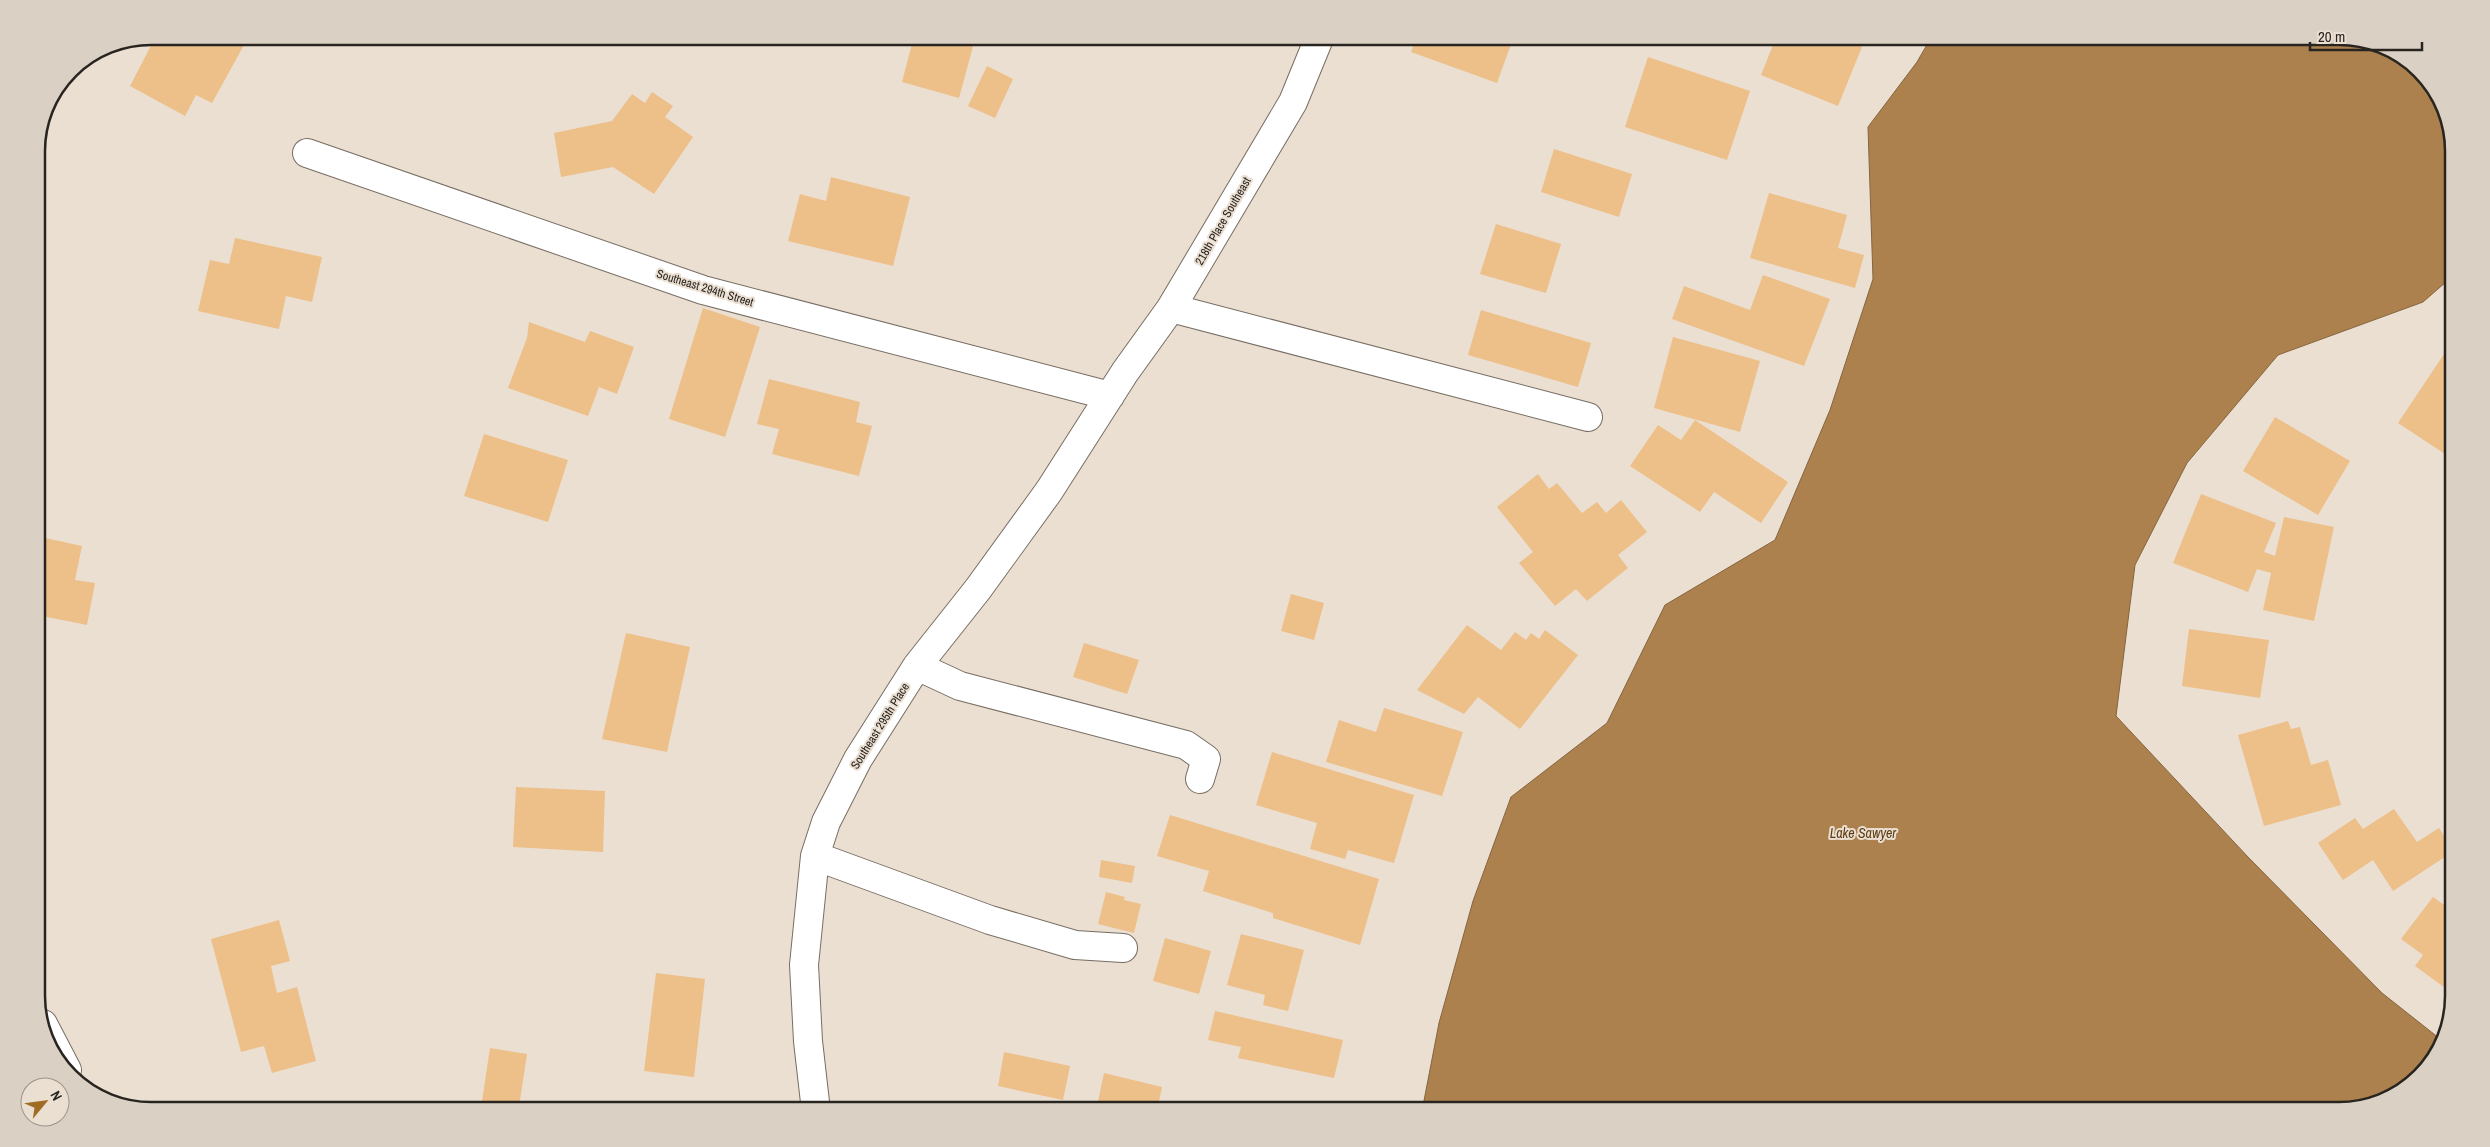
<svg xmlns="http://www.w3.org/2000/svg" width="2490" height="1147" viewBox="0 0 2490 1147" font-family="'Archivo Narrow',sans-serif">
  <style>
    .water { fill: #ad814d; stroke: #856540 }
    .building { fill: #edbf89 }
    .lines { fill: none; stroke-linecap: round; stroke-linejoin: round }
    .minor-casing { stroke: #776d62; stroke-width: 30 }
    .minor { stroke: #fff; stroke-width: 28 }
    .labels { text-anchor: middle; stroke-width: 4; stroke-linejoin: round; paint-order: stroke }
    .street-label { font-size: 12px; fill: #282420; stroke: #ebdfd2 }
    .water-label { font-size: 14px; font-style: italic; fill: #5c3d13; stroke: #ebdfd2 }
    .rim { fill: none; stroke: #282420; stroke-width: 2.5 }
  </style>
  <rect width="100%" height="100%" fill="#ebdfd2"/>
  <path class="water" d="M 1932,36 L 2339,36 L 2383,45 L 2434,87 L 2454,144 L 2454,275 L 2423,302 L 2278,355 L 2187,463 L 2135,565 L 2116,716 L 2248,857 L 2382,993 L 2444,1042 L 2403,1091 L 2340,1111 L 1422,1111 L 1439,1023 L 1473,901 L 1511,797 L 1607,723 L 1665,605 L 1775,540 L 1830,410 L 1873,279 L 1868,127 L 1917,62 Z"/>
  <path class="building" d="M 156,36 L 249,36 L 212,103 L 196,95 L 185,116 L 130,86 Z
    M 914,36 L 967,36 L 975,39 L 959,98 L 902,82 Z
    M 1417,36 L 1514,36 L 1497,83 L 1411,52 Z
    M 1751,36 L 1835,36 L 1862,47 L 1838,106 L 1761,75 L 1773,45 Z
    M 1648,57 L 1750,91 L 1727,160 L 1625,127 Z
    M 987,66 L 1013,79 L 995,118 L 968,106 Z
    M 652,92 L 673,106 L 665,117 L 693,137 L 654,194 L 613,167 L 561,177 L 554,133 L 612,121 L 632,94 L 645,103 Z
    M 1554,149 L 1632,174 L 1619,217 L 1541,192 Z
    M 831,177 L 910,197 L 893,266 L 788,241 L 800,194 L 826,201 Z
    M 1769,193 L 1847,215 L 1838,248 L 1864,255 L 1855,288 L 1750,258 Z
    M 1496,224 L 1561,244 L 1546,293 L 1480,274 Z
    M 235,238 L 322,257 L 312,302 L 286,296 L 279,329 L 198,311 L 210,260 L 229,264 Z
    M 1763,275 L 1830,299 L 1804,366 L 1672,319 L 1684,286 L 1750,310 Z
    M 703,308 L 760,327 L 725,437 L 669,419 Z
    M 1481,310 L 1591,343 L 1578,387 L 1468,355 Z
    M 529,322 L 585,342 L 590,331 L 634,347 L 617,394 L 599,387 L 588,416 L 508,388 L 527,338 Z
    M 1673,337 L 1760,361 L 1740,432 L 1654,408 Z
    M 2454,339 L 2454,460 L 2398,423 Z
    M 769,379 L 860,402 L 856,422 L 872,426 L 859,476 L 772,454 L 779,429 L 757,424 Z
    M 2275,417 L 2350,461 L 2318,515 L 2243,471 Z
    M 1695,420 L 1788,482 L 1761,523 L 1714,492 L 1700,512 L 1630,466 L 1658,425 L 1681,440 Z
    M 484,434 L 568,460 L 548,522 L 464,496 Z
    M 1538,474 L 1549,489 L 1557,483 L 1582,513 L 1597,502 L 1606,513 L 1621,500 L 1647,532 L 1618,555 L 1628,568 L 1587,601 L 1576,589 L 1555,606 L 1519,563 L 1533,552 L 1497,507 Z
    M 2201,494 L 2276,523 L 2264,552 L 2275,556 L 2284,517 L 2334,527 L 2314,621 L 2263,610 L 2271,573 L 2257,569 L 2248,592 L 2173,563 Z
    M 36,536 L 82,546 L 75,580 L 95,583 L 87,625 L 37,615 Z
    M 1291,594 L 1324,603 L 1314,640 L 1281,631 Z
    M 1467,625 L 1501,650 L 1515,632 L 1526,640 L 1531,633 L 1539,639 L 1545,630 L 1578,655 L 1520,729 L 1478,697 L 1464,714 L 1417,690 Z
    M 2189,629 L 2269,640 L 2260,698 L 2182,686 Z
    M 626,633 L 690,647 L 667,752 L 602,739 Z
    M 1084,643 L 1139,660 L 1127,694 L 1073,677 Z
    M 1384,708 L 1463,732 L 1442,796 L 1326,762 L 1339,720 L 1376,732 Z
    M 2288,721 L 2291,729 L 2300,727 L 2311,765 L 2328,760 L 2341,805 L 2264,826 L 2238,735 Z
    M 1272,752 L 1414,795 L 1394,863 L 1348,850 L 1345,859 L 1310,849 L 1317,823 L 1256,805 Z
    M 516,787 L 605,791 L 603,852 L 513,847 Z
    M 2394,809 L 2417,842 L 2439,828 L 2454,851 L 2393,891 L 2373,860 L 2343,880 L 2318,843 L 2355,818 L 2363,829 Z
    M 1170,815 L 1379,879 L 1360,945 L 1273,918 L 1273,913 L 1203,891 L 1209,871 L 1157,856 Z
    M 1101,860 L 1135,866 L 1132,883 L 1099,877 Z
    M 1106,892 L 1125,897 L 1124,900 L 1141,904 L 1134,933 L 1098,924 Z
    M 2433,897 L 2454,912 L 2454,983 L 2448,990 L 2415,966 L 2423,955 L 2401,939 Z
    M 279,920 L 290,961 L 271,966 L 277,993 L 297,987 L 316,1061 L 272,1073 L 264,1046 L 241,1052 L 211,939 Z
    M 1241,934 L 1304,950 L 1288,1011 L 1263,1005 L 1265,995 L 1227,985 Z
    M 1165,938 L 1211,951 L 1199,994 L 1153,981 Z
    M 656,973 L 705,979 L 694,1077 L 644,1071 Z
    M 1215,1011 L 1343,1040 L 1334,1078 L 1238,1058 L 1241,1047 L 1208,1040 Z
    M 490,1048 L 527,1054 L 519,1107 L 482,1101 Z
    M 1004,1052 L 1070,1066 L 1063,1100 L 998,1086 Z
    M 1104,1073 L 1162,1087 L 1157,1111 L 1096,1111 Z"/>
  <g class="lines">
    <defs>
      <path id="minor" d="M 307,153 L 703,290 L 1110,396
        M 1171,308 L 1588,417
        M 917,666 L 960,686 L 1186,745 L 1206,759 L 1200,779
        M 815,856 L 990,920 L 1075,945 L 1123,948
        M 43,1024 L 67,1070
        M 816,1111 L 808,1041 L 804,965 L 815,856 L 826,822 L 858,759 L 917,666 L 978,589 L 1049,491 L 1125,372 L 1171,308 L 1293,102 L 1320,36"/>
    </defs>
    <use href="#minor" class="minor-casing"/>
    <use href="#minor" class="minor"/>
  </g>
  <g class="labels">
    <g class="street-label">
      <text transform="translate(1223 221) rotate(-60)" y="4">218th Place Southeast</text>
      <text transform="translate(705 288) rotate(17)" y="4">Southeast 294th Street</text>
      <text transform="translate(880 726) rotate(-58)" y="4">Southeast 295th Place</text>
    </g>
    <g class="water-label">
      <text x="1863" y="838">Lake Sawyer</text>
    </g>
  </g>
  <path d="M0 0H2490V1147H0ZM151 45H2339A106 106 0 0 1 2445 151V996A106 106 0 0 1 2339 1102H151A106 106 0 0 1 45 996V151A106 106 0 0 1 151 45Z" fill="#dbd0c4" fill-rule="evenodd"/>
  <path class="rim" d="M151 45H2339A106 106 0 0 1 2445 151V996A106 106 0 0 1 2339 1102H151A106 106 0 0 1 45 996V151A106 106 0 0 1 151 45Z"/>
  <g transform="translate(45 1102) rotate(61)"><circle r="24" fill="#ebdfd2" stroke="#9d948b"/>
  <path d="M0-4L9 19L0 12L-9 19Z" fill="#a06c24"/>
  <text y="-8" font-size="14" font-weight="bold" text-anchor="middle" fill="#282420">N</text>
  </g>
  <path d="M2310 42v8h112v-8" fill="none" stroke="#282420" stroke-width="2.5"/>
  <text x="2318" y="42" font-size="15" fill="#282420" stroke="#ebdfd2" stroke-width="4" paint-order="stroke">20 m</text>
</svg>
